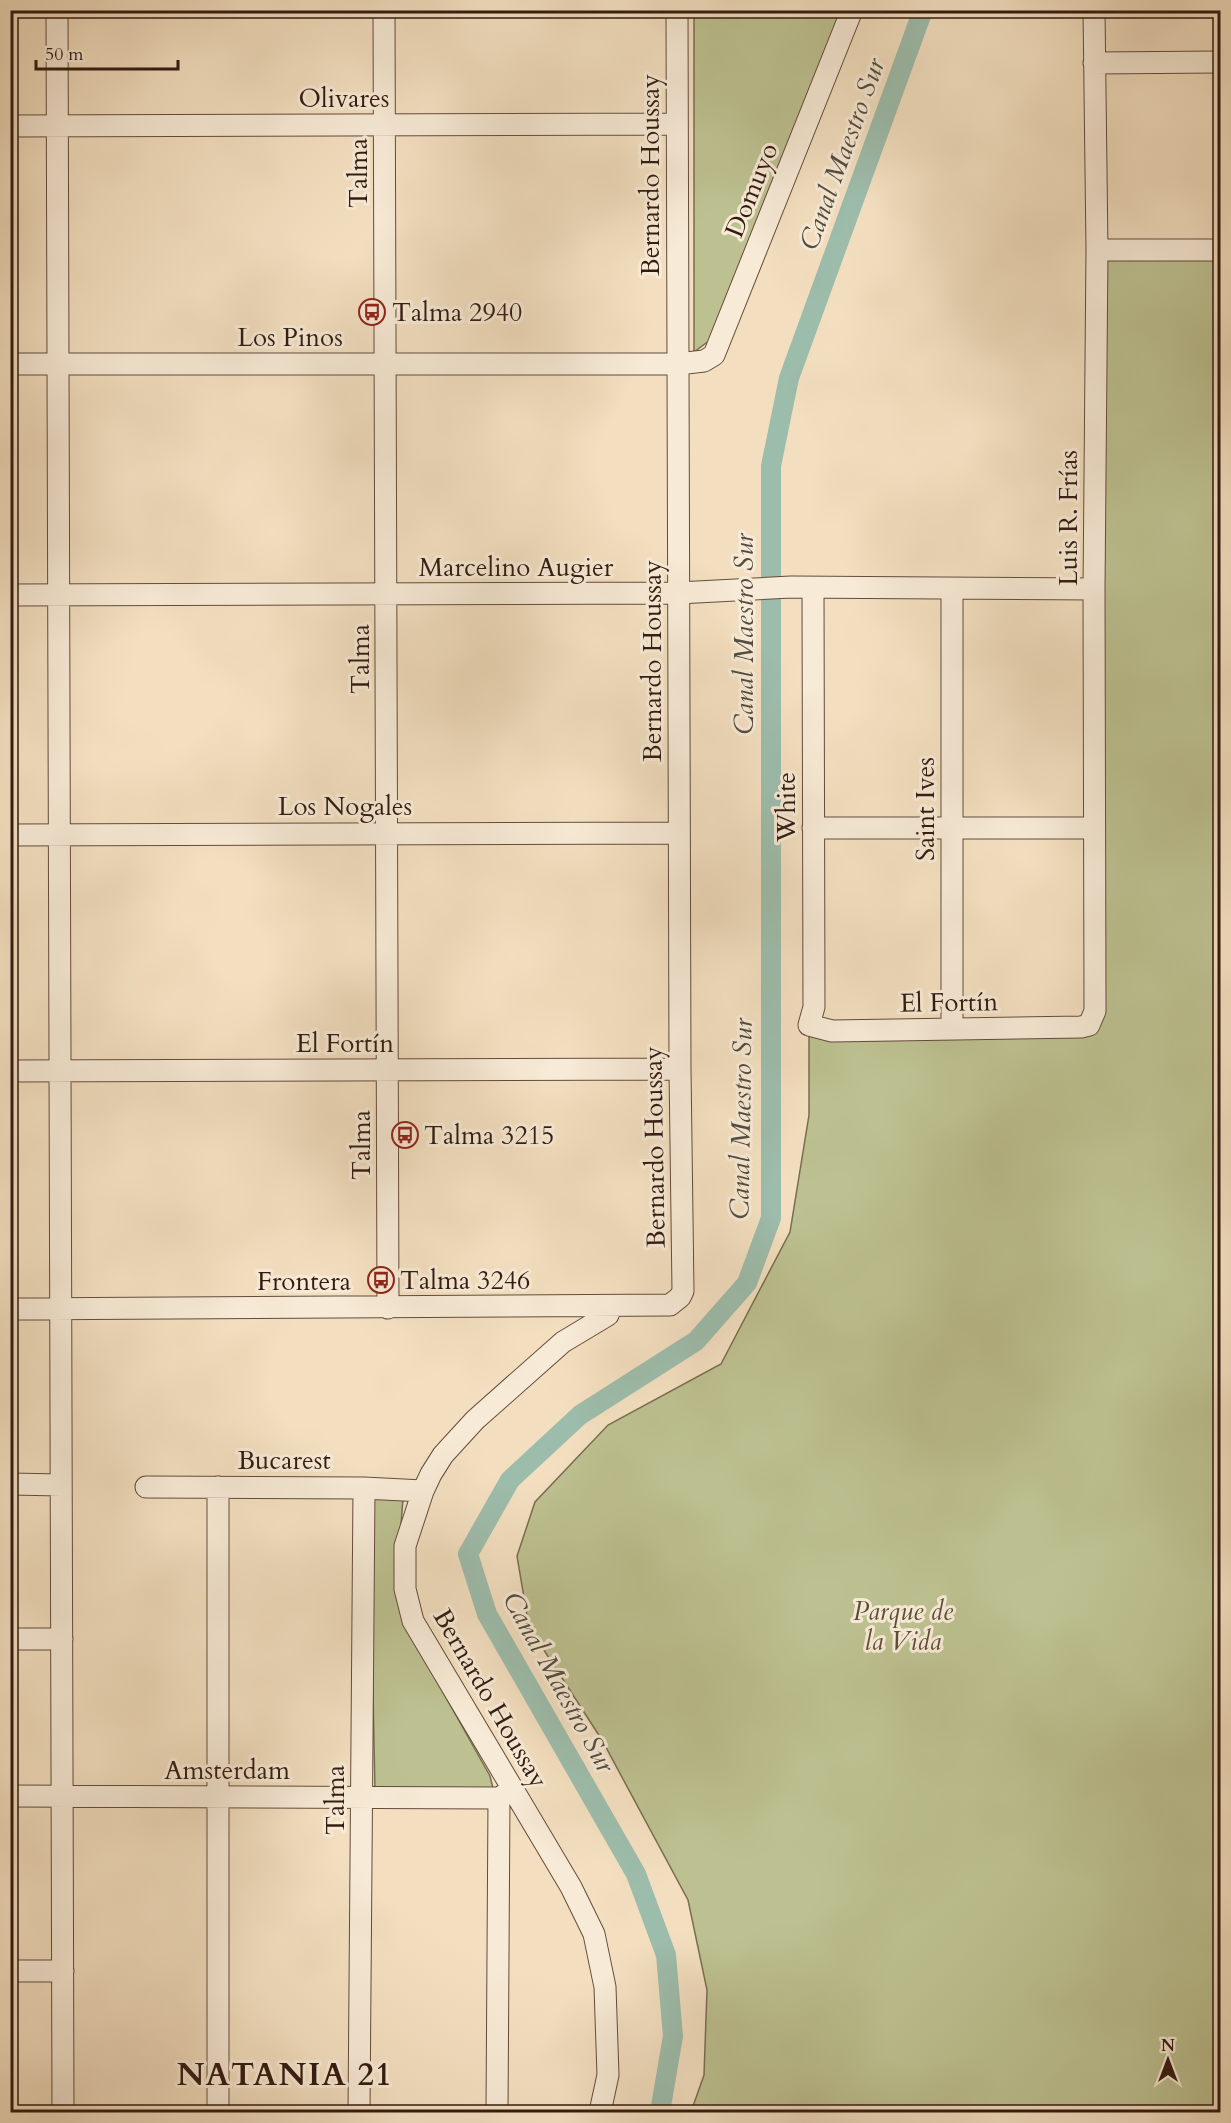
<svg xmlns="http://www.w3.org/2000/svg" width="1231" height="2123" viewBox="0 0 1231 2123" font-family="Cardo,serif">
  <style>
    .green { fill: #bdc191; stroke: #786e50; stroke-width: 1.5 }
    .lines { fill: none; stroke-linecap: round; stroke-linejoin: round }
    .canal { stroke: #9dbdac; stroke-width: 20 }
    .minor-casing { stroke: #634c3c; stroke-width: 23 }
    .minor { stroke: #f7ead6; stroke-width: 21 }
    .labels { text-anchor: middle; stroke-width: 6; stroke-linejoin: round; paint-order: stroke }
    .street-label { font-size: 26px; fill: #331b10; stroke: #f7ead6 }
    .poi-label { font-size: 26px; fill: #331b10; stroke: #f7ead6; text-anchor: start }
    .park-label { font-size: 26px; font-style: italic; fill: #5c4d37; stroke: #f7ead6 }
    .water-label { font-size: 27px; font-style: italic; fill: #534c3f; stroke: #f7ead6 }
    .district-label { font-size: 32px; font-weight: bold; letter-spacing: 1.5px; fill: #331b10; stroke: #f7ead6 }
  </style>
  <rect width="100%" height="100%" fill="#f3dfc0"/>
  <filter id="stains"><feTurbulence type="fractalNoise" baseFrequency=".00333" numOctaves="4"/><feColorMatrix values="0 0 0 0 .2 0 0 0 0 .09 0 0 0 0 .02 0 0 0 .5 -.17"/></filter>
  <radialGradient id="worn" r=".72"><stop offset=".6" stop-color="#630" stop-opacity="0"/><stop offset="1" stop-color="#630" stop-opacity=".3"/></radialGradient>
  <path class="green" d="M 694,11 L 841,11 L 710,340 L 694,352 Z
    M 1097,250 L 1220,250 L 1220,2112 L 691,2112 L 704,2075 L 707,1990 L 688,1900 L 602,1740 L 529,1627 L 517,1556 L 535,1502 L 608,1425 L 721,1364 L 790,1232 L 809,1115 L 809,1025 L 1089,1025 Z
    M 403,1498 L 401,1525 L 407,1628 L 490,1776 L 493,1788 L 375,1791 L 369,1499 Z"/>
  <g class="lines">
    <path class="canal" d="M 660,2112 L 673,2036 L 666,1955 L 636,1874 L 487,1614 L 468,1554 L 510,1480 L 580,1415 L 696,1341 L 747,1283 L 771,1218 L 771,466 L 789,378 L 923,10"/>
    <defs>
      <path id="minor" d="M 57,10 L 63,2112
        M 384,10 L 388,1308
        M 1094,63 L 1220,62
        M 10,126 L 677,124
        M 1097,250 L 1220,250
        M 10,364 L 678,364 L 704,361 L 714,355 L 852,10
        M 813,589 L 814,1007 L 809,1025 L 832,1031 L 1081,1027 L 1089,1025 L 1095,1011 L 1094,589 L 1097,250 L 1094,10
        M 952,589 L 952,1029
        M 10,595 L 678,593 L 791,587 L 1094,589
        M 813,828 L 1094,828
        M 10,835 L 679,833
        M 10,1071 L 680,1069
        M 10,1309 L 670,1305 L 680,1297 L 683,1291 L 680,1069 L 677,10
        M 10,1484 L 61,1485
        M 146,1487 L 364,1488 L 423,1491
        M 10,1639 L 62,1639
        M 10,1796 L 499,1798 L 513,1789
        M 10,1971 L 63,1971
        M 218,2112 L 218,1487
        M 359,2112 L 364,1488
        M 497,2112 L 499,1798
        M 600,2112 L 608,2075 L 605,1987 L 594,1934 L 571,1887 L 413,1621 L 405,1589 L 405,1546 L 423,1491 L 431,1474 L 443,1455 L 475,1420 L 563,1342 L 608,1315 L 611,1306"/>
    </defs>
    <use href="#minor" class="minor-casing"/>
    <use href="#minor" class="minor"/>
  </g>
  <defs>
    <symbol id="bus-ring" viewBox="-11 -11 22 22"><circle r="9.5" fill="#f7ead6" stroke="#8f2418" stroke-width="1.5"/><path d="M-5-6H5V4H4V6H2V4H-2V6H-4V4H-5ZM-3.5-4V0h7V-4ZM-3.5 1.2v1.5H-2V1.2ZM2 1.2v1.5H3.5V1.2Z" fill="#8f2418"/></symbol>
  </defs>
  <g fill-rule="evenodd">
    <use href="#bus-ring" x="357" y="297" width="30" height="30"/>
    <use href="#bus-ring" x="390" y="1120" width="30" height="30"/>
    <use href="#bus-ring" x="366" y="1265" width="30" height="30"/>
  </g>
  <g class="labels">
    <g class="street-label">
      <text x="344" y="107">Olivares</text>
      <text transform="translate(358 173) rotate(-90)" y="9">Talma</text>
      <text transform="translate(650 175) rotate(-90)" y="9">Bernardo Houssay</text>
      <text transform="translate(751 190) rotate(-68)" y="9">Domuyo</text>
      <text x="290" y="346">Los Pinos</text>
      <text transform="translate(1068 518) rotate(-90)" y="9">Luis R. Frías</text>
      <text x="516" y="576">Marcelino Augier</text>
      <text transform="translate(360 659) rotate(-90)" y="9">Talma</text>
      <text transform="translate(652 661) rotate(-90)" y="9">Bernardo Houssay</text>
      <text x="345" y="815">Los Nogales</text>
      <text transform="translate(786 807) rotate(-90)" y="9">White</text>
      <text transform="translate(925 809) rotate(-90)" y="9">Saint Ives</text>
      <text transform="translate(949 1002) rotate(-1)" y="9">El Fortín</text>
      <text x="345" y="1052">El Fortín</text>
      <text transform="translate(361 1145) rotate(-90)" y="9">Talma</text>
      <text transform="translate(654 1147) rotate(-91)" y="9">Bernardo Houssay</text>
      <text x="304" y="1290">Frontera</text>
      <text x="284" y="1469">Bucarest</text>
      <text transform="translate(491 1698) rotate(60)" y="9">Bernardo Houssay</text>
      <text x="227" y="1779">Amsterdam</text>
      <text transform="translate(335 1800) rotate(-90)" y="9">Talma</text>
    </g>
    <g class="poi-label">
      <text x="392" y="321">Talma 2940</text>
      <text x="424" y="1144">Talma 3215</text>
      <text x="400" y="1289">Talma 3246</text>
    </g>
    <g class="park-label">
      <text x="903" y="1620">Parque de<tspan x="903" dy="30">la Vida</tspan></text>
    </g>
    <g class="water-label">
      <text transform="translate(842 154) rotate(-70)" y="9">Canal Maestro Sur</text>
      <text transform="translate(744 634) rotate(-90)" y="9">Canal Maestro Sur</text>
      <text transform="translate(741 1119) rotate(-89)" y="9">Canal Maestro Sur</text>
      <text transform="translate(559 1682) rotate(61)" y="9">Canal Maestro Sur</text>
    </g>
    <g class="district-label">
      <text x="285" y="2085">NATANIA 21</text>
    </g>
  </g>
  <rect width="1231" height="2123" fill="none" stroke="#f3dfc0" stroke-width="36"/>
  <rect x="12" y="12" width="1207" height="2099" fill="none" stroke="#331b10" stroke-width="3"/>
  <rect x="18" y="18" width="1195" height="2087" fill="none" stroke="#331b10" stroke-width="1.5"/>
  <g transform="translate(1168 2060)" stroke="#f7ead6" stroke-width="4.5" paint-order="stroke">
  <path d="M0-4.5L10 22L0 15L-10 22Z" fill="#331b10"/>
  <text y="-9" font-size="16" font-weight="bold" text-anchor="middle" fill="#331b10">N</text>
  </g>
  <path d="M36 60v9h142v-9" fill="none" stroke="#331b10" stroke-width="3"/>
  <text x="45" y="60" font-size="18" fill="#331b10" stroke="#f7ead6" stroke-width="4.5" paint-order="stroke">50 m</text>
  <rect width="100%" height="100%" filter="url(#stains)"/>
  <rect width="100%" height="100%" fill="url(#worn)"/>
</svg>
